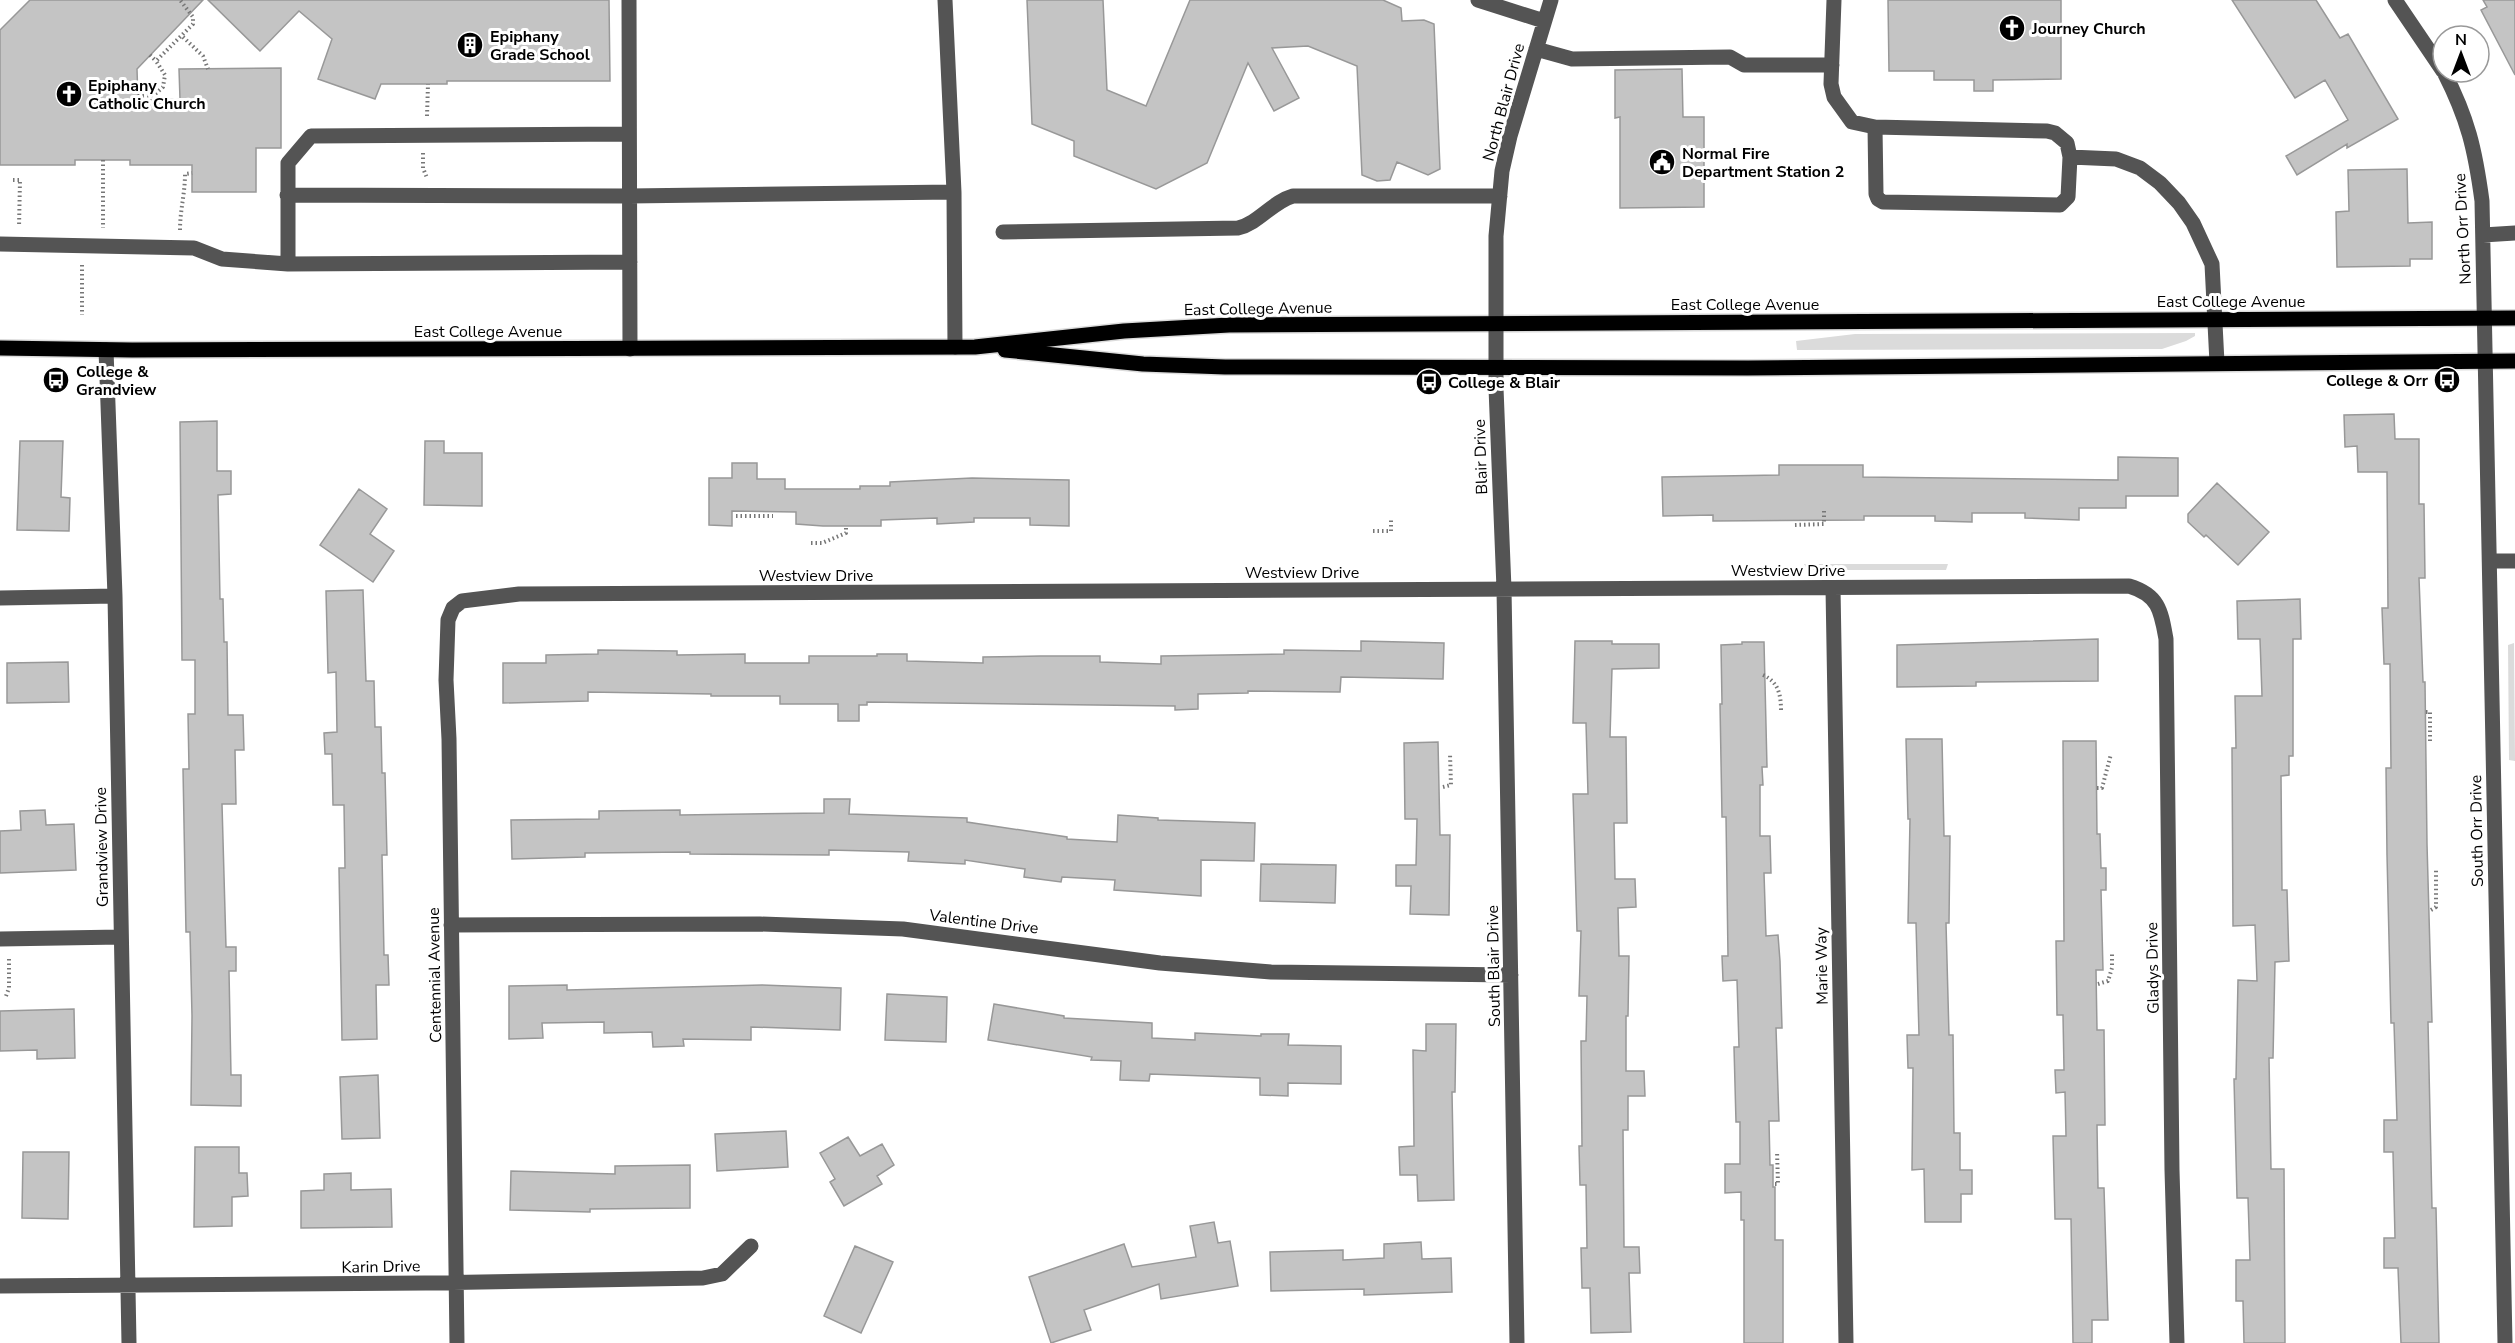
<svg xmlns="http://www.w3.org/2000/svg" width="2515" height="1343" viewBox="0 0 2515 1343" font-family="'Nunito Sans',sans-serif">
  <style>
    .green { fill: #dbdbdb }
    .building { fill: #c4c4c4; stroke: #989898; stroke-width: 1.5 }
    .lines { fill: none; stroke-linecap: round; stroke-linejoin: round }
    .major-casing { stroke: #dbdbdb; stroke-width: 18 }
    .path { stroke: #767676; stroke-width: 4; stroke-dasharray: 1.5 3; stroke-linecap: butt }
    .minor { stroke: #545454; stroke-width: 15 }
    .major { stroke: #000; stroke-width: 15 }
    .labels { text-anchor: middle; stroke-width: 6; stroke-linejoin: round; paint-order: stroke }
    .poi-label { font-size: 16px; font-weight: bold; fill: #000; stroke: #fff; text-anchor: start }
    .street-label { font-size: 16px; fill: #000; stroke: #fff }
  </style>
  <rect width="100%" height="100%" fill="#fff"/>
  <path class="green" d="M 2195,333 L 2195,336 L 2186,341 L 2162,349 L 1797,350 L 1796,341 L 1855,334 Z
    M 1804,564 L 1948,564 L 1946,570 L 1807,570 Z
    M 2514,643 L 2515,761 L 2509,760 L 2508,645 Z"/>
  <path class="building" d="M 30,0 L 203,0 L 137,69 L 138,100 L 180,99 L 179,69 L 281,68 L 281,148 L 256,148 L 256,192 L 192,192 L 192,165 L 130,165 L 130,160 L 75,160 L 75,165 L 0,165 L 0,30 Z
    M 208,0 L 609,0 L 610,81 L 447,81 L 447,84 L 381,84 L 375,99 L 318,79 L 332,39 L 299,11 L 260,51 Z
    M 1027,0 L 1103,0 L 1107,90 L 1146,106 L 1190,0 L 1383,0 L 1401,8 L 1402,21 L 1424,20 L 1434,24 L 1440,169 L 1428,175 L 1397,162 L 1390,180 L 1377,181 L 1362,175 L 1357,66 L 1308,46 L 1272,48 L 1299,98 L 1274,111 L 1248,63 L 1207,163 L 1156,189 L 1074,156 L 1074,141 L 1032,124 Z
    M 1888,0 L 2061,0 L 2061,79 L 1993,80 L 1993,91 L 1974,91 L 1974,80 L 1934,80 L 1934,71 L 1889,71 Z
    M 2232,0 L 2316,0 L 2340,38 L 2348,34 L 2398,119 L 2347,148 L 2347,144 L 2297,175 L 2286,156 L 2348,120 L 2325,80 L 2295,98 Z
    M 2483,0 L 2515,0 L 2515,75 L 2481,10 L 2487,7 Z
    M 1682,69 L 1683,117 L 1704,117 L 1704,207 L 1620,208 L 1620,117 L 1615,118 L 1615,70 Z
    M 2407,169 L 2408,223 L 2432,222 L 2432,259 L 2410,259 L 2410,266 L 2337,267 L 2336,212 L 2349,211 L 2348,170 Z
    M 2394,414 L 2395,439 L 2419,439 L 2419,504 L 2424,504 L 2425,578 L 2419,578 L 2423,682 L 2425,682 L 2427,844 L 2432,1022 L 2428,1022 L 2432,1208 L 2436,1208 L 2439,1343 L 2401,1343 L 2398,1268 L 2384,1268 L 2384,1238 L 2395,1238 L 2393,1152 L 2384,1152 L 2384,1120 L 2397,1120 L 2394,1023 L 2391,1023 L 2387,855 L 2386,768 L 2391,768 L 2390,664 L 2384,664 L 2382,608 L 2388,608 L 2387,472 L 2358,472 L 2357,446 L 2345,447 L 2344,415 Z
    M 217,421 L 217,471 L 231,471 L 231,494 L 218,495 L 220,599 L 223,599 L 224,642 L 227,642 L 228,715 L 243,715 L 244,750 L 235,750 L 236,804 L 222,804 L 226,947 L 236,947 L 236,971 L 229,971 L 231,1075 L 241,1075 L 241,1106 L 191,1105 L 192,1016 L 190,932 L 186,932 L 183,769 L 189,769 L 188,714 L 195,714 L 195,660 L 182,660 L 180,422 Z
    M 20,441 L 63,441 L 61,497 L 70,498 L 69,531 L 17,530 Z
    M 425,441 L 444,441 L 444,453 L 482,453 L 482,506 L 424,505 Z
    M 2118,457 L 2178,458 L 2178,496 L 2126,496 L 2126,508 L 2079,508 L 2079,520 L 2025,518 L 2025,513 L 1972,513 L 1972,522 L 1935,521 L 1935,516 L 1864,516 L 1864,520 L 1713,521 L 1713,515 L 1663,516 L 1662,477 L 1779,475 L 1779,465 L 1863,465 L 1863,477 L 2118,480 Z
    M 732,463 L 757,463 L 757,479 L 785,479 L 785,489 L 860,489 L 860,486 L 890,486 L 890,482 L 972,478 L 1069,480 L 1069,526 L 1030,525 L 1030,518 L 974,518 L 974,522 L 937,524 L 937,518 L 881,520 L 881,526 L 823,526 L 796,524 L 796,512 L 732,511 L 732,526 L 709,525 L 709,478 L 732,478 Z
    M 2217,483 L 2269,532 L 2238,565 L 2206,535 L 2204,537 L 2188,522 L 2188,514 Z
    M 359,489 L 387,509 L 370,534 L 394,551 L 373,582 L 320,545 Z
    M 363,590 L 366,681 L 374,681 L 375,727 L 381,727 L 382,773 L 385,773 L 387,855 L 382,855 L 384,955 L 388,955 L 389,985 L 376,985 L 377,1039 L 342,1040 L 339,868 L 345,868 L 344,805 L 333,805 L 332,754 L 325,754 L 324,733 L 337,732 L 336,672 L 328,673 L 326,591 Z
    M 2300,599 L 2301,639 L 2293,639 L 2293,756 L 2289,756 L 2289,775 L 2281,776 L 2282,890 L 2287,890 L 2289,961 L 2275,962 L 2273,1058 L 2269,1058 L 2271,1169 L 2284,1169 L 2285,1343 L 2244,1343 L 2243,1301 L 2236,1301 L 2236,1260 L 2250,1260 L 2248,1198 L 2237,1198 L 2234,1079 L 2236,1079 L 2238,980 L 2257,981 L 2255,925 L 2233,926 L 2232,748 L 2236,748 L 2235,696 L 2262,696 L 2260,639 L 2238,639 L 2237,601 Z
    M 2098,639 L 2098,681 L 1976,682 L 1976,686 L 1897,687 L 1897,645 Z
    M 1361,641 L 1444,643 L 1443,679 L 1341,677 L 1340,692 L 1248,691 L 1248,693 L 1198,694 L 1198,709 L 1175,710 L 1175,706 L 867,702 L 867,705 L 859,705 L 859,721 L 838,721 L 838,704 L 780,704 L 780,696 L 711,696 L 711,694 L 588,692 L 588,701 L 503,703 L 503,663 L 546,663 L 546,655 L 598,654 L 598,650 L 677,651 L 677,655 L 745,654 L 745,663 L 809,663 L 809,656 L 877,656 L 877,654 L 907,654 L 907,661 L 983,663 L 983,657 L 1040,656 L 1100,656 L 1100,662 L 1161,664 L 1161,656 L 1284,654 L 1284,650 L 1361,651 Z
    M 1575,641 L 1612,641 L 1612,644 L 1659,644 L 1659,668 L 1612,669 L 1610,737 L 1626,737 L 1627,823 L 1614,823 L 1615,879 L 1635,879 L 1636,907 L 1618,908 L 1619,956 L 1629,956 L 1628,1016 L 1626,1016 L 1626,1071 L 1644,1071 L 1645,1096 L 1628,1096 L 1628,1130 L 1623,1130 L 1624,1247 L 1639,1247 L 1640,1273 L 1629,1273 L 1631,1332 L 1591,1333 L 1590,1288 L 1582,1288 L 1581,1248 L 1587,1248 L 1586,1185 L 1580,1185 L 1579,1146 L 1582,1146 L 1581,1041 L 1586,1041 L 1587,996 L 1579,996 L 1581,931 L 1577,931 L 1573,794 L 1588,794 L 1586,723 L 1573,723 Z
    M 1742,642 L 1764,642 L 1767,767 L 1762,767 L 1763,785 L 1760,785 L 1760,836 L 1770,836 L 1771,873 L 1764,873 L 1766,936 L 1778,935 L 1780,961 L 1782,1028 L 1776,1028 L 1779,1121 L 1769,1121 L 1770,1165 L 1773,1165 L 1773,1187 L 1775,1187 L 1775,1240 L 1783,1240 L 1783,1343 L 1744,1343 L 1744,1220 L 1741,1220 L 1741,1192 L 1725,1193 L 1725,1164 L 1740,1164 L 1740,1122 L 1736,1122 L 1734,1047 L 1739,1047 L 1737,980 L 1723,981 L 1722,956 L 1728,956 L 1726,817 L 1722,817 L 1720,704 L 1722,704 L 1721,645 L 1742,644 Z
    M 68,662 L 69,702 L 7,703 L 7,663 Z
    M 1906,739 L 1942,739 L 1944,836 L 1950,836 L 1949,923 L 1946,923 L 1949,1035 L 1953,1035 L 1954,1133 L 1960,1133 L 1960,1170 L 1972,1170 L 1972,1194 L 1961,1194 L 1961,1222 L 1925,1222 L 1924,1169 L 1912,1170 L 1913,1068 L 1908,1068 L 1907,1035 L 1919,1035 L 1916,923 L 1908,923 L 1910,819 L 1908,819 Z
    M 2063,741 L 2096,741 L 2097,834 L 2100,834 L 2101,868 L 2106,868 L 2106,890 L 2101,890 L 2103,970 L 2096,970 L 2097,1030 L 2104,1030 L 2105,1125 L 2097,1125 L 2098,1188 L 2104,1188 L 2108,1320 L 2092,1320 L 2092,1343 L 2073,1343 L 2071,1219 L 2055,1219 L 2053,1136 L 2066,1136 L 2065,1092 L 2056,1093 L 2055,1070 L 2064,1070 L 2063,1015 L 2057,1015 L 2056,941 L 2064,941 Z
    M 1438,742 L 1440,835 L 1450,835 L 1449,915 L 1410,914 L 1411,886 L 1396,886 L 1396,865 L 1416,865 L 1417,819 L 1405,819 L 1404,743 Z
    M 824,799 L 850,799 L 849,814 L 967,818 L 967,822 L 1067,837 L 1067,839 L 1117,842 L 1118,815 L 1158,818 L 1158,820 L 1255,823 L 1254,861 L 1201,860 L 1201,896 L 1114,890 L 1115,880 L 1062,877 L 1061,882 L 1024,877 L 1025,869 L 965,860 L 965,864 L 908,861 L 909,852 L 829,850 L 829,855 L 690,854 L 690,852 L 585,853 L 585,857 L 512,859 L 511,820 L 599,819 L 599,811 L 680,810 L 680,815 L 824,813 Z
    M 45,810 L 46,825 L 74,824 L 76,870 L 0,873 L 0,831 L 21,830 L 20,811 Z
    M 1261,864 L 1336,865 L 1335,903 L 1260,901 Z
    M 567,985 L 567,990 L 762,985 L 841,988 L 840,1030 L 751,1027 L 751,1040 L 683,1039 L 684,1046 L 653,1047 L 652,1032 L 604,1033 L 604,1022 L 542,1023 L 543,1038 L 509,1039 L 509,986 Z
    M 887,994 L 947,997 L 946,1042 L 885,1040 Z
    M 994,1004 L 1064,1016 L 1064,1018 L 1152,1023 L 1152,1038 L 1195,1040 L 1195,1033 L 1261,1036 L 1261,1034 L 1289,1034 L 1288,1045 L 1341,1046 L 1341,1084 L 1288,1083 L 1288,1096 L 1260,1095 L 1260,1078 L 1150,1074 L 1149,1081 L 1120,1080 L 1121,1061 L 1091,1060 L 1092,1057 L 988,1040 Z
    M 74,1009 L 75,1058 L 37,1059 L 37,1050 L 0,1051 L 0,1011 Z
    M 1426,1024 L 1456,1024 L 1455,1092 L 1452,1092 L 1454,1200 L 1418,1201 L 1417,1175 L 1400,1175 L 1399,1147 L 1414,1146 L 1413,1050 L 1426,1051 Z
    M 378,1075 L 380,1138 L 342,1139 L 340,1077 Z
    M 786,1131 L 788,1167 L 717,1171 L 715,1134 Z
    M 848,1137 L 860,1156 L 882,1144 L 894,1165 L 877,1176 L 882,1184 L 844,1206 L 830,1182 L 835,1179 L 820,1153 Z
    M 195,1147 L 239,1147 L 239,1173 L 247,1173 L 248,1196 L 232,1197 L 232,1226 L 194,1227 Z
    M 23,1152 L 69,1152 L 68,1219 L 22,1218 Z
    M 690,1165 L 690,1208 L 590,1209 L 590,1212 L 510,1210 L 511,1171 L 615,1174 L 615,1166 Z
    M 351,1173 L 351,1190 L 391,1189 L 392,1227 L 301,1228 L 301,1191 L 324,1190 L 324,1174 Z
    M 1214,1222 L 1218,1243 L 1230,1241 L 1238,1286 L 1161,1299 L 1159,1284 L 1084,1310 L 1091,1330 L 1051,1343 L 1029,1277 L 1124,1244 L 1132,1267 L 1196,1257 L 1190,1226 Z
    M 1421,1242 L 1422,1259 L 1451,1258 L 1452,1292 L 1364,1295 L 1364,1289 L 1271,1291 L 1270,1252 L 1343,1250 L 1343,1260 L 1384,1258 L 1384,1244 Z
    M 855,1246 L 893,1262 L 861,1333 L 824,1316 Z"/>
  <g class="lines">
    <defs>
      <path id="major" d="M 0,348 L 132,350 L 975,347 L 1124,331 L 1229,325 L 2515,318
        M 1005,350 L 1143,364 L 1225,367 L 1748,368 L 2515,361"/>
    </defs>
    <use href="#major" class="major-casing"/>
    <path class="path" d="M 183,37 L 203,56 L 208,69
      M 150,55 L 156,61
      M 138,96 L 154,95 L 163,87 L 165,75 L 156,61 L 193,24 L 193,17 L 180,0
      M 427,116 L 428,84
      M 423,153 L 423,168 L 427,178
      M 103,160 L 103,228
      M 13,180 L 20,180 L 19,227
      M 180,230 C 180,210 185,194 185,174 L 192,173
      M 82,265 L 82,315
      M 736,516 L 773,516
      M 1795,525 L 1824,524 L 1824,508
      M 1373,531 L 1391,531 L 1391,520
      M 811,543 L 822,543 L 846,533 L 846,528
      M 1763,675 C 1779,682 1781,696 1781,711
      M 2426,712 L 2430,712 L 2430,743
      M 1443,787 L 1451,785 L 1450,754
      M 2097,788 L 2102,788 L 2111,754
      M 2431,910 L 2436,907 L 2436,868
      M 2098,984 L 2108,981 L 2112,968 L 2112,953
      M 6,996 L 9,988 L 9,959
      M 1775,1184 L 1778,1184 L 1777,1151"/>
    <path class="minor" d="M 629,0 L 630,349
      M 945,0 L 954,192 L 955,347
      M 1478,0 L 1544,21
      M 1834,0 L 1831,84 L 1834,97 L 1852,122 L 1875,127 L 1876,194 L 1878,199 L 1883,202 L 2060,205 L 2068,197 L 2070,157 L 2116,159 L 2140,168 L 2160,183 L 2179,203 L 2193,223 L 2212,264 L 2217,363
      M 2395,0 L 2443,71
      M 1536,49 L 1572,59 L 1730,57 L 1744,65 L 1832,65
      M 2444,72 C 2468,119 2475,149 2482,201 L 2505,1343
      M 1875,127 L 2047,131 L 2055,133 L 2067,143 L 2070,157
      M 287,195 L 629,196 L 954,192
      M 1003,232 L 1238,228 C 1259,223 1272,202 1293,196 L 1500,196
      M 2483,235 L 2515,233
      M 0,244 L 194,248 L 222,259 L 288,264 L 630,262
      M 288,264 L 288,163 L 311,136 L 628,134
      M 106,350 L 115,596 L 129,1343
      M 2490,561 L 2515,561
      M 1833,588 L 1846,1343
      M 0,598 L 115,596
      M 451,925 L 760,924 L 903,929 L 1160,963 L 1271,972 L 1511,975
      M 0,939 L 121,937
      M 0,1286 L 425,1283 L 703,1278 L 722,1274 L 751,1246
      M 457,1343 L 449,739 L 446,680 L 448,620 L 453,608 L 462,601 L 519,594 L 2129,586 C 2159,595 2161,611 2166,639 L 2172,1170 L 2177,1343
      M 1517,1343 L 1504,589 L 1496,388 L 1496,236 L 1502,171 L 1510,136 L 1551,0"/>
    <use href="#major" class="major"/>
  </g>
  <defs>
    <symbol id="church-disc" viewBox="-11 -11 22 22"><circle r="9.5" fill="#000" stroke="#fff"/><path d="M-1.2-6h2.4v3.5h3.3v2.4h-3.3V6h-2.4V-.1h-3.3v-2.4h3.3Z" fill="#fff"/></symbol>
    <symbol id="building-disc" viewBox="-11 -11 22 22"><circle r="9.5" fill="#000" stroke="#fff"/><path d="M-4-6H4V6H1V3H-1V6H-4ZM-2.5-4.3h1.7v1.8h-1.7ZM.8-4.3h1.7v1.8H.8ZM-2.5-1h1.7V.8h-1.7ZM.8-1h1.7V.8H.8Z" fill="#fff"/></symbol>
    <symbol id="civic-disc" viewBox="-11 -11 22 22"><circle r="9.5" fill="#000" stroke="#fff"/><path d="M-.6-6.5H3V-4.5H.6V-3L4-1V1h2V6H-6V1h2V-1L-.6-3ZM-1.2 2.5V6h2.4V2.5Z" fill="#fff"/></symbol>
    <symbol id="bus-disc" viewBox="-11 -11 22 22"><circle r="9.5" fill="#000" stroke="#fff"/><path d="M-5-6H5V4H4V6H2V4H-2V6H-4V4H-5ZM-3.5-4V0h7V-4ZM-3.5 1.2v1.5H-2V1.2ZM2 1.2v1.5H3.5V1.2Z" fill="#fff"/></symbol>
  </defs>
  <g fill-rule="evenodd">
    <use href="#church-disc" x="1997" y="13" width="30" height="30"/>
    <use href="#building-disc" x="455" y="30" width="30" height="30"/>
    <use href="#church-disc" x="54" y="79" width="30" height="30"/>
    <use href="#civic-disc" x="1647" y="147" width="30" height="30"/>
    <use href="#bus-disc" x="41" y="365" width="30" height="30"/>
    <use href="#bus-disc" x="2432" y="365" width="30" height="30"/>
    <use href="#bus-disc" x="1414" y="367" width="30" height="30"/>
  </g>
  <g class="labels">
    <g class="poi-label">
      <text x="2032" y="34">Journey Church</text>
      <text x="490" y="42">Epiphany<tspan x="490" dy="18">Grade School</tspan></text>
      <text x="88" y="91">Epiphany<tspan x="88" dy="18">Catholic Church</tspan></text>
      <text x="1682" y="159">Normal Fire<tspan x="1682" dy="18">Department Station 2</tspan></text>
      <text x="76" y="377">College &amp;<tspan x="76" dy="18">Grandview</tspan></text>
      <text x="2428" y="386" text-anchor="end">College &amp; Orr</text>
      <text x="1448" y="388">College &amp; Blair</text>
    </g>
    <g class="street-label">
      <text transform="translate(1503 102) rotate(-75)" y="6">North Blair Drive</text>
      <text transform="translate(2462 229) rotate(-93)" y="6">North Orr Drive</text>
      <text x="2231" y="307">East College Avenue</text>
      <text x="1745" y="310">East College Avenue</text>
      <text transform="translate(1258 308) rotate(-1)" y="6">East College Avenue</text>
      <text x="488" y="337">East College Avenue</text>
      <text transform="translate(1480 457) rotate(-92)" y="6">Blair Drive</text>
      <text x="1788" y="576">Westview Drive</text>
      <text x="1302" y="578">Westview Drive</text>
      <text x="816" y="581">Westview Drive</text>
      <text transform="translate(2476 831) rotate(-91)" y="6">South Orr Drive</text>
      <text transform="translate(101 847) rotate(-91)" y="6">Grandview Drive</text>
      <text transform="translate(984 921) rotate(7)" y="6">Valentine Drive</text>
      <text transform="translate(1493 966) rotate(-91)" y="6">South Blair Drive</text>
      <text transform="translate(1821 966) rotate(-91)" y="6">Marie Way</text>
      <text transform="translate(2152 968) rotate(-91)" y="6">Gladys Drive</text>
      <text transform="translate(434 975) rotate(-91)" y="6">Centennial Avenue</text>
      <text transform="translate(381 1266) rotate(-1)" y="6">Karin Drive</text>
    </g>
  </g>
  <g transform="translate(2461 54)"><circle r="28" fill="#ffffff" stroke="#999999" stroke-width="1.5"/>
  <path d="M0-4.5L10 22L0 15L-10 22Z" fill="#000000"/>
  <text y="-9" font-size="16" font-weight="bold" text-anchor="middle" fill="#000000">N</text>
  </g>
</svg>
